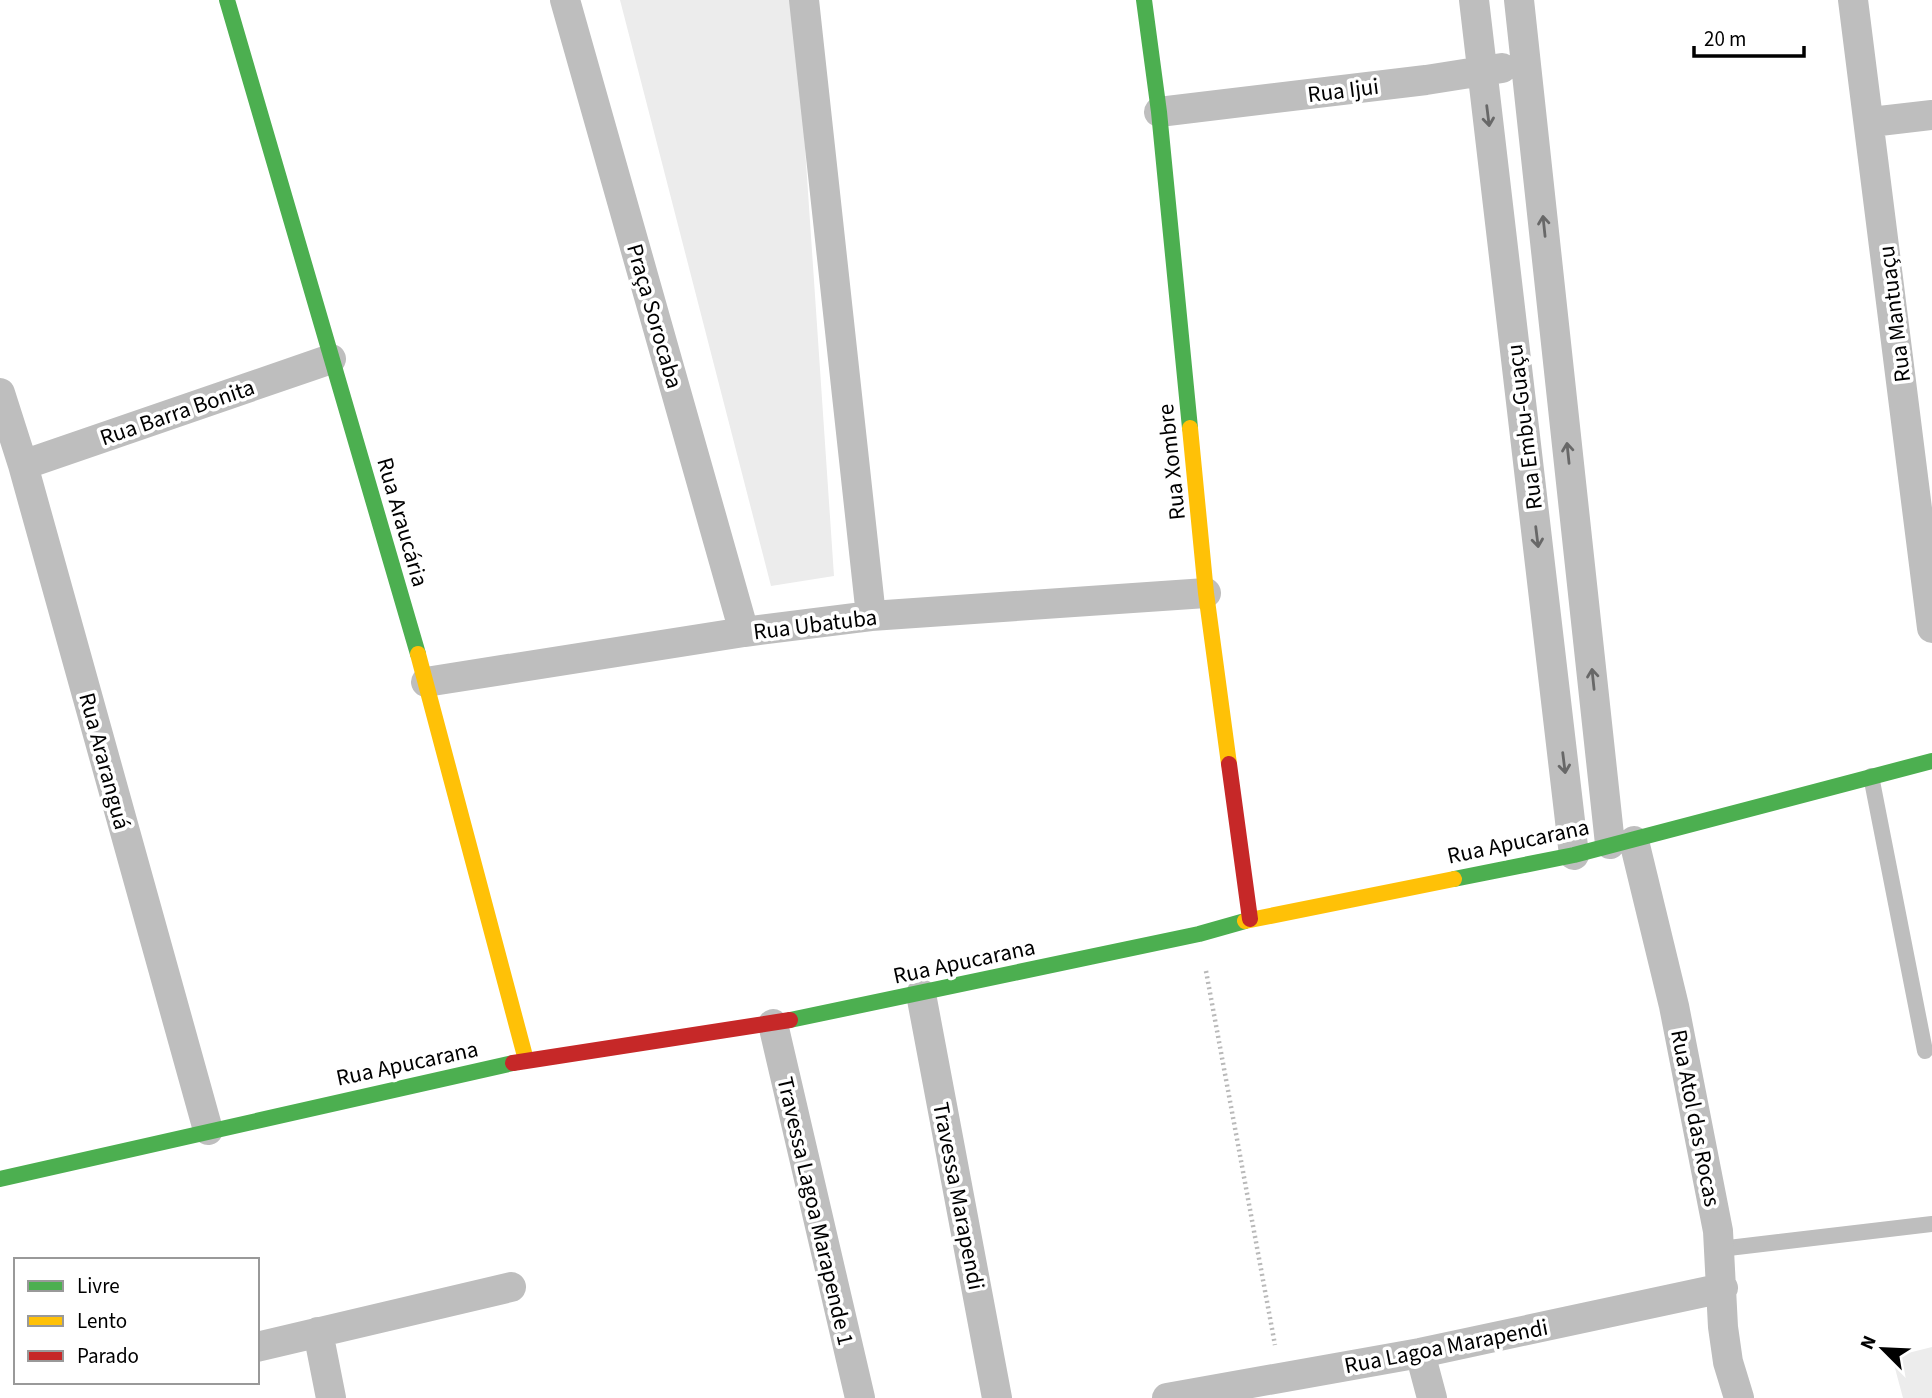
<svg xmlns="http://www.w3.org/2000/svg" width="1932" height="1398" viewBox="0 0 1932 1398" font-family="'Source Sans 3',sans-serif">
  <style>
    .green { fill: #ececec }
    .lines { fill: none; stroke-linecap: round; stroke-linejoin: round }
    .path { stroke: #b9b9b9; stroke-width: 4.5; stroke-dasharray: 2 3.5; stroke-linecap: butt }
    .lane { stroke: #bebebe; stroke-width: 16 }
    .street { stroke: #bebebe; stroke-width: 30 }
    .fast { stroke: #4caf50; stroke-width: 16 }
    .slow { stroke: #ffc107; stroke-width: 16 }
    .jam { stroke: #c62828; stroke-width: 16 }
    .oneway { stroke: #686868 }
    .labels { text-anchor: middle; stroke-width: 7; stroke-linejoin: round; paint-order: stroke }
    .street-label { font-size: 23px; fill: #000; stroke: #fff }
  </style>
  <rect width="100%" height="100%" fill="#fff"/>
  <path class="green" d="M 620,0 L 795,0 L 834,576 L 771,586 Z
    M 1932,1347 L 1932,1398 L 1903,1398 L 1892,1357 Z"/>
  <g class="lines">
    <path class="path" d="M 1206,971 L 1275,1345"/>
    <path class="lane" d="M 1871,776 L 1925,1051
      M 1720,1249 L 1932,1224"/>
    <path class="street" d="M 565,0 L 744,632
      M 804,0 L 871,616
      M 1474,0 L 1574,855
      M 1519,0 L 1610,844
      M 1853,0 L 1932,628
      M 1159,112 L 1426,80 L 1502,68
      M 1871,122 L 1932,115
      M 0,393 L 23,465 L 208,1130
      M 23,465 L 331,359
      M 426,682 L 744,632 L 871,616 L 1206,593
      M 1634,841 L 1674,1006 L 1718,1231 L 1723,1327 L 1728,1362 L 1739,1398
      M 921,994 L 997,1398
      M 773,1024 L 860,1398
      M 318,1332 L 331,1398
      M 257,1347 L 511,1287
      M 1420,1353 L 1432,1398
      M 1167,1398 L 1420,1353 L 1723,1288"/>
    <path class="fast" d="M 227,0 L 418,654
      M 1144,0 L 1159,112 L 1190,428
      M 1454,879 L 1574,855 L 1932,761
      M 790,1020 L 1199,934 L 1245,921
      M 0,1179 L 513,1063"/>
    <path class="slow" d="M 1190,428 L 1206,593 L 1229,764
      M 418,654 L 526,1060
      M 1245,921 L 1454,879"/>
    <path class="jam" d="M 1229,764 L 1250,919
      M 513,1063 L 790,1020"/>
  </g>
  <defs><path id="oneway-shaft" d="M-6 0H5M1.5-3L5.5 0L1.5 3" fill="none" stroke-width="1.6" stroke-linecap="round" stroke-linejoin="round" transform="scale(1.75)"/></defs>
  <g class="oneway">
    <use href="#oneway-shaft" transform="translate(1488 116) rotate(83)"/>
    <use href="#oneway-shaft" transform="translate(1544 226) rotate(-96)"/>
    <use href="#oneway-shaft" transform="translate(1568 453) rotate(-96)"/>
    <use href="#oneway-shaft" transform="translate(1537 537) rotate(83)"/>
    <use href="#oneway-shaft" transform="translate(1593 679) rotate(-96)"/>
    <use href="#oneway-shaft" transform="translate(1564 763) rotate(83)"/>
  </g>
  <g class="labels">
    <g class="street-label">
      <text transform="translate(1343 90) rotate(-7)" y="8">Rua Ijui</text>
      <text transform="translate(1894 314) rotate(-97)" y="8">Rua Mantuaçu</text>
      <text transform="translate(655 316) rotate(74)" y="8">Praça Sorocaba</text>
      <text transform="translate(177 412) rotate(-19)" y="8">Rua Barra Bonita</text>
      <text transform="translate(1524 427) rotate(-97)" y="8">Rua Embu-Guaçu</text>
      <text transform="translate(1171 462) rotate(-96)" y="8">Rua Xombre</text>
      <text transform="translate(403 522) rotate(74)" y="8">Rua Araucária</text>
      <text transform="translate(815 624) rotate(-7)" y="8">Rua Ubatuba</text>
      <text transform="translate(105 761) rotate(75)" y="8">Rua Araranguá</text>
      <text transform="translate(1518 841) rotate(-12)" y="8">Rua Apucarana</text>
      <text transform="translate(964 961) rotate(-12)" y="8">Rua Apucarana</text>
      <text transform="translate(407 1063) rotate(-12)" y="8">Rua Apucarana</text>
      <text transform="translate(1696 1118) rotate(79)" y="8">Rua Atol das Rocas</text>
      <text transform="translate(959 1196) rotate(79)" y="8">Travessa Marapendi</text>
      <text transform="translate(816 1211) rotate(77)" y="8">Travessa Lagoa Marapende 1</text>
      <text transform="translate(1446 1346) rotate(-11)" y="8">Rua Lagoa Marapendi</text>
    </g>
  </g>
  <rect x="14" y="1258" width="245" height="126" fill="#ffffff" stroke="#999999" stroke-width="2"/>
  <rect x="28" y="1281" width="35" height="10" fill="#4caf50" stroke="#999999" stroke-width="2"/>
  <text x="77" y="1293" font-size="21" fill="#000000">Livre</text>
  <rect x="28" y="1316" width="35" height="10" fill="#ffc107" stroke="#999999" stroke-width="2"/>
  <text x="77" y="1328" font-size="21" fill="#000000">Lento</text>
  <rect x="28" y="1351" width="35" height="10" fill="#c62828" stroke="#999999" stroke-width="2"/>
  <text x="77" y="1363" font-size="21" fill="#000000">Parado</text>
  <g transform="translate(1883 1349) rotate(294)" stroke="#ffffff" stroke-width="5" paint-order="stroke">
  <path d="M0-5L12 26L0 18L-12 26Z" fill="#000000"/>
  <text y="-10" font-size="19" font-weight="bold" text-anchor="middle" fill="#000000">N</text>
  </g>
  <path d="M1694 46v10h110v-10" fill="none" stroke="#000000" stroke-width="3.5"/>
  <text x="1704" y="46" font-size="21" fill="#000000" stroke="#ffffff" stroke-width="5" paint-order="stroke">20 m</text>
</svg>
